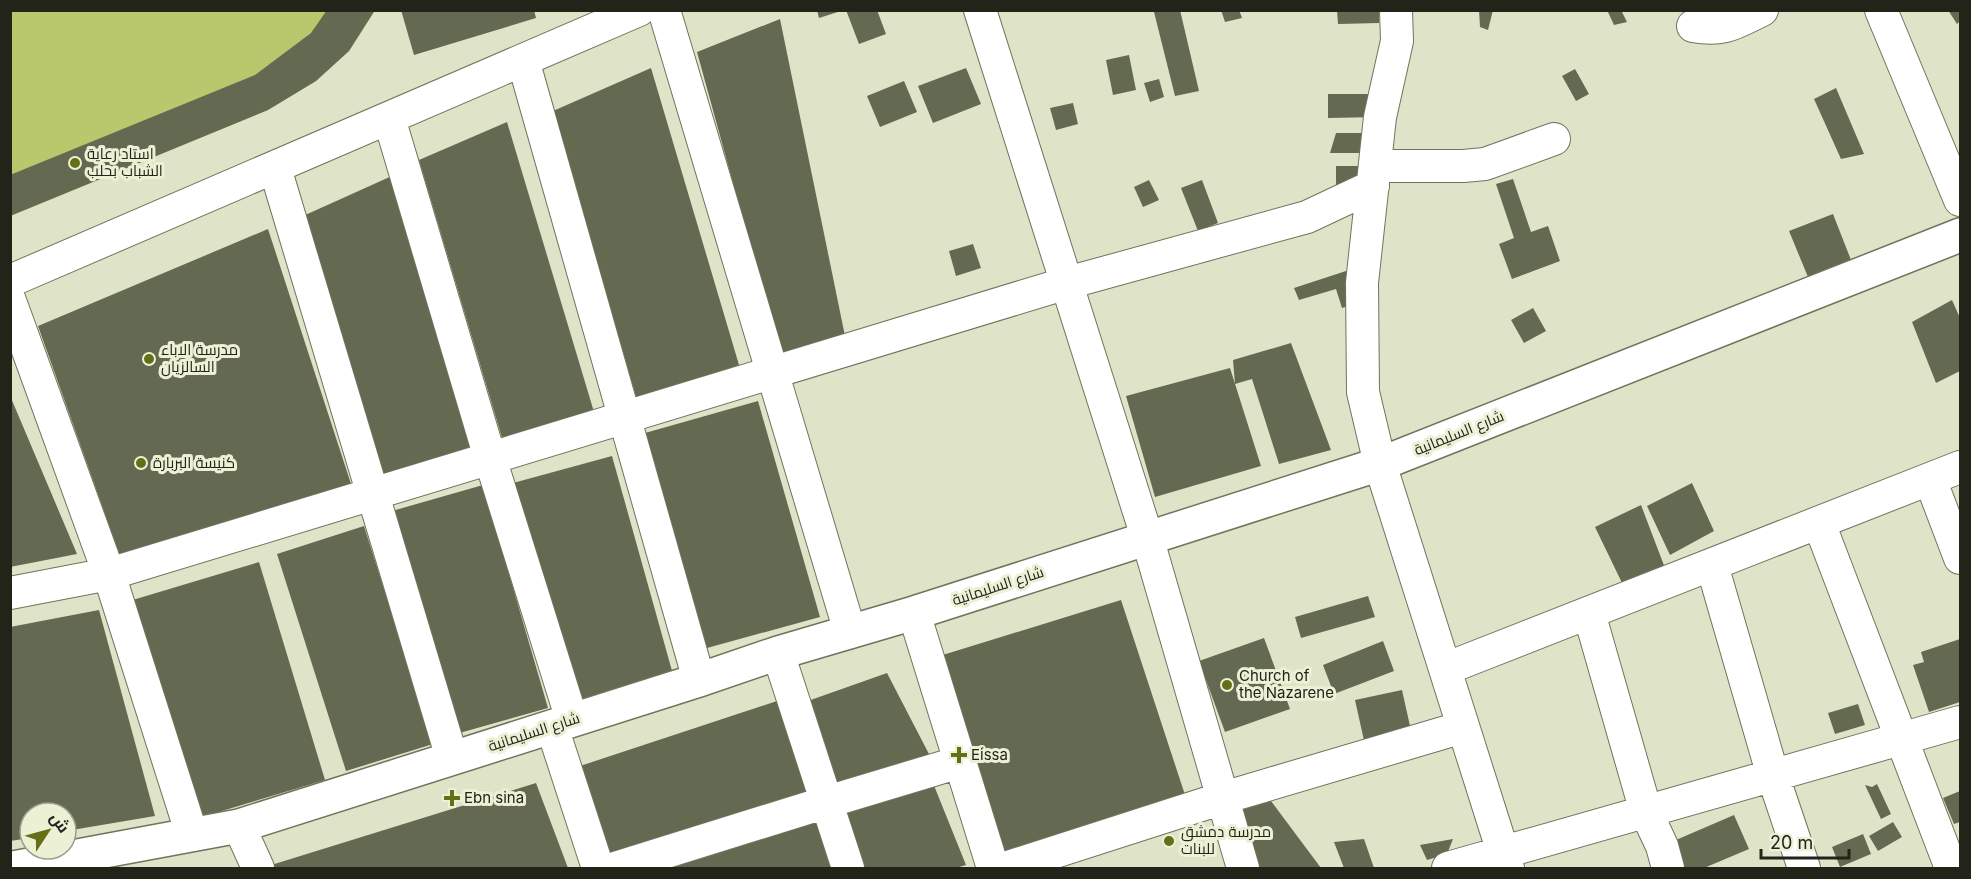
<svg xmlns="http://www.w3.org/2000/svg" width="1971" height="879" viewBox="0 0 1971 879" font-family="Inter,Cairo,sans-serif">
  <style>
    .green { fill: #b9c76d }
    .building { fill: #646951 }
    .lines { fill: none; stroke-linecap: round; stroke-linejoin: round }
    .street-casing { stroke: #6f745c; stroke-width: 34 }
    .secondary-casing { stroke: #6f745c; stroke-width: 36 }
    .street { stroke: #fff; stroke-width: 32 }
    .secondary { stroke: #fff; stroke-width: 33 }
    .poi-dot { fill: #656f18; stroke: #ecf1d6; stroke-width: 2 }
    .labels { text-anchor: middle; stroke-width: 6; stroke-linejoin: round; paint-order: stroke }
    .poi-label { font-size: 15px; fill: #22241a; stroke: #ecf1d6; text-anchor: start }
    .street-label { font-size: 15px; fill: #22241a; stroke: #ecf1d6 }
  </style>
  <rect width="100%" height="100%" fill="#dfe4c9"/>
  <path class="green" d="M 10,11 L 375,11 L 349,51 L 316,81 L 268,110 L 11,216 Z"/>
  <path class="building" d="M 327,10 L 375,10 L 349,51 L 316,81 L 268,110 L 10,216 L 10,175 L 255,75 L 311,33 Z
    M 401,10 L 534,10 L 536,18 L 414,55 Z
    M 817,10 L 841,10 L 841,11 L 819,18 Z
    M 846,10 L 877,10 L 886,34 L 859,44 Z
    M 1159,10 L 1180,10 L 1199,91 L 1175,96 L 1154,12 Z
    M 1221,10 L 1239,10 L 1242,18 L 1225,22 Z
    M 1337,10 L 1379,10 L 1379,23 L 1338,24 Z
    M 1479,10 L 1493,10 L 1488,30 L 1480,27 Z
    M 1607,10 L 1621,10 L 1627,22 L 1614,25 Z
    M 1948,10 L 1960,10 L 1960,21 L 1957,24 Z
    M 780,19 L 845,336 L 780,354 L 697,52 Z
    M 1129,55 L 1136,90 L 1113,95 L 1106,60 Z
    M 651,68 L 739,365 L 637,400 L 553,111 Z
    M 966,68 L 981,104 L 933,123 L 918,86 Z
    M 1575,69 L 1589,94 L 1576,101 L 1562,76 Z
    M 1159,79 L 1164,97 L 1150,102 L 1144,83 Z
    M 904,81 L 917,112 L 880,127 L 867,96 Z
    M 1836,88 L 1864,154 L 1841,159 L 1814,99 Z
    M 1328,94 L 1373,94 L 1380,117 L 1328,118 Z
    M 1073,103 L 1078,124 L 1056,130 L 1050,108 Z
    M 507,122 L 594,412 L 503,441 L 419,160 Z
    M 1336,133 L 1367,133 L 1367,153 L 1330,153 Z
    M 1336,166 L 1363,166 L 1364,186 L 1336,187 Z
    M 394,175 L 472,447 L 381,479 L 303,216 Z
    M 1513,179 L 1531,232 L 1548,226 L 1560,261 L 1512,279 L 1499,244 L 1514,238 L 1496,184 Z
    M 1149,180 L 1159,200 L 1143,207 L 1134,187 Z
    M 1202,180 L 1218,223 L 1198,231 L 1181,188 Z
    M 1833,214 L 1851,260 L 1808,277 L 1789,231 Z
    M 268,229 L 352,487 L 120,556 L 38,326 Z
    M 973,244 L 981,268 L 956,276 L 949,251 Z
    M 1346,271 L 1357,303 L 1342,308 L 1336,289 L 1299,300 L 1294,288 Z
    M 1952,300 L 1960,318 L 1960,371 L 1936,383 L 1912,322 Z
    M 1533,308 L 1546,331 L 1524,343 L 1511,320 Z
    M 1291,343 L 1331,450 L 1279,464 L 1252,379 L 1235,384 L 1233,360 Z
    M 1230,368 L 1261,466 L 1155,497 L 1126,396 Z
    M 10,398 L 11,398 L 77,554 L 10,567 Z
    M 758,401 L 820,617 L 707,648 L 645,433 Z
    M 612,456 L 674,678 L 575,705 L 513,483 Z
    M 1692,483 L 1714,531 L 1670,555 L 1647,506 Z
    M 483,485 L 548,708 L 456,734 L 392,511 Z
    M 1641,505 L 1665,568 L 1624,587 L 1595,527 Z
    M 364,526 L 433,744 L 346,771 L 277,554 Z
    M 259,562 L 325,780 L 192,820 L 126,602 Z
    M 1368,596 L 1375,617 L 1301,638 L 1295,617 Z
    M 1121,600 L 1186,798 L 992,864 L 933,658 Z
    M 99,610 L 155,816 L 66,831 L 66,813 L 30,813 L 30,838 L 10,841 L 10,627 Z
    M 1264,638 L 1290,709 L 1225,732 L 1199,661 Z
    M 1960,639 L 1960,702 L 1929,712 L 1913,665 L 1924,662 L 1921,652 Z
    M 1383,641 L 1394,671 L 1334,694 L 1323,665 Z
    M 887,673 L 930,756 L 833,789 L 805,702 Z
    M 1402,690 L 1412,735 L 1365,745 L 1355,700 Z
    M 777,701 L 808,794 L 605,865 L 577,767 Z
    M 1858,704 L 1865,725 L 1835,734 L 1828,713 Z
    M 536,783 L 568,868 L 269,868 L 268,866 Z
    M 933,783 L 966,865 L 956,868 L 858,868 L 837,812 Z
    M 1877,784 L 1891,814 L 1881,819 L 1865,785 L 1872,787 Z
    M 1960,791 L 1960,822 L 1954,824 L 1943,798 Z
    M 1271,801 L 1321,868 L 1250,868 L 1234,812 Z
    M 818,814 L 839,868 L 642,868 Z
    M 1734,815 L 1749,849 L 1704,868 L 1671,868 L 1662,846 Z
    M 1893,822 L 1902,837 L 1878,851 L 1869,836 Z
    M 1863,834 L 1871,854 L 1840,867 L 1832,847 Z
    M 1364,839 L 1374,868 L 1344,868 L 1334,842 Z
    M 1453,839 L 1447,854 L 1427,860 L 1420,845 Z"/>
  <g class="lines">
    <defs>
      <path id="street" d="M 664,10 L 850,632
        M 980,10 L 1147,537 L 1243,868
        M 1396,10 L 1397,41 L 1380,117 L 1362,283 L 1363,392 L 1380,464 L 1508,868
        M 1881,10 L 1960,200
        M 1693,26 C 1724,32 1735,23 1762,10
        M 523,60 L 699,680
        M 389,118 L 490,458 L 572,720
        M 1375,166 L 1463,166 L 1485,164 L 1554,139
        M 275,168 L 452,758
        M 10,281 L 639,10
        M 10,301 L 109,574 L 192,835
        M 1930,479 L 1960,558
        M 1819,523 L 1951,868
        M 1712,565 L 1773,776 L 1804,868
        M 10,593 L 109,574 L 1067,283 L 1307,217 L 1373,186
        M 914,613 L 993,868
        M 1589,613 L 1646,812 L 1662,846 L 1668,868
        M 778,653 L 848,868
        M 1445,669 L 1960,467
        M 552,727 L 598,868
        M 239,826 L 258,868
        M 615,868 L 827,802 L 960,762
        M 1005,868 L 1223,798 L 1463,727
        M 1448,868 L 1960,722"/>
      <path id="secondary" d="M 13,868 L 239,826 L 699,680 L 778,653 L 914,613 L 1380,464 L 1960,235"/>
    </defs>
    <use href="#street" class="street-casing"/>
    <use href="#secondary" class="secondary-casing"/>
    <use href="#street" class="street"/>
    <use href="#secondary" class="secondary"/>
  </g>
  <g class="poi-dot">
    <circle cx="75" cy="163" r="6"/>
    <circle cx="149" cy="359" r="6"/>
    <circle cx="141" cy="463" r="6"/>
    <circle cx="1227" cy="685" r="6"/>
    <path d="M956 746h6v6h6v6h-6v6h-6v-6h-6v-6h6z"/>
    <path d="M449 789h6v6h6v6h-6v6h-6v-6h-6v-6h6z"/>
    <circle cx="1169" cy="841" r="6"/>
  </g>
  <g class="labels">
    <g class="poi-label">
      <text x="87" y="159">استاد رعاية<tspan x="87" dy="17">الشباب بحلب</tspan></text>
      <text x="161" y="355">مدرسة الاباء<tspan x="161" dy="17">السالزيان</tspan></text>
      <text x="153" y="468">كنيسة البربارة</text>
      <text x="1239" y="681">Church of<tspan x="1239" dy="17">the Nazarene</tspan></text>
      <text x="971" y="760">Eissa</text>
      <text x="464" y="803">Ebn sina</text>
      <text x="1181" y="837">مدرسة دمشق<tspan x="1181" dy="17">للبنات</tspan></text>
    </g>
    <g class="street-label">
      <text transform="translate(1459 433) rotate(-22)" y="5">شارع السليمانية</text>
      <text transform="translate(998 586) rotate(-18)" y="5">شارع السليمانية</text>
      <text transform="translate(534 732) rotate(-18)" y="5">شارع السليمانية</text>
    </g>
  </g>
  <rect width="1971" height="879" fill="none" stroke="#22241a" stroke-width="24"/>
  <g transform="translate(48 831) rotate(54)"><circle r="28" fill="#ecf1d6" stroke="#9b9f8b" stroke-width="1.5"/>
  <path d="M0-4.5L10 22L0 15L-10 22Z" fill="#656f18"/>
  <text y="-9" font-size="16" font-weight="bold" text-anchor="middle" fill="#22241a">ش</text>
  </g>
  <path d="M1761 849v9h88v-9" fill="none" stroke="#22241a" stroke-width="3"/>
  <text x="1770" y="849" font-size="18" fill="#22241a" stroke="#ecf1d6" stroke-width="4.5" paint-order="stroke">20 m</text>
</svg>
